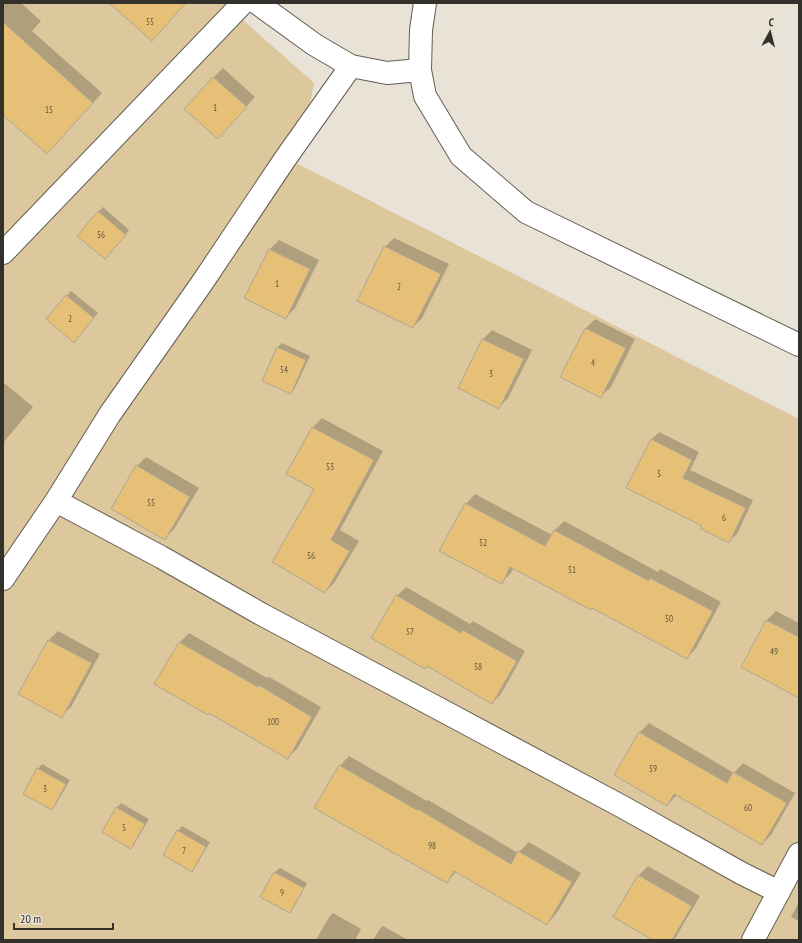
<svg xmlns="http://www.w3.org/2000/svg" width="802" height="943" viewBox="0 0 802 943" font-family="'PT Sans Narrow',sans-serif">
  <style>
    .green { fill: #ddc79c }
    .shadow { fill: #0003 }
    .building { fill: #e5c076; stroke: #aca69a }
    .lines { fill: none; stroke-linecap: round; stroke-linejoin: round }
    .minor-casing { stroke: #635e53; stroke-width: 24 }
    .minor { stroke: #fff; stroke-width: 22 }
    .labels { text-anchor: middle; stroke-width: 3; stroke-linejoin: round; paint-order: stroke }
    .number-label { font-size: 9px; fill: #60553e }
  </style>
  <rect width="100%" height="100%" fill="#e9e2d6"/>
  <path class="green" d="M 3,3 L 224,3 L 314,83 L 298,164 L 799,419 L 799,940 L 3,940 Z"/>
  <path class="shadow" d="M 3,3 L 21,3 L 41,21 L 32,31 L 102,93 L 47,153 L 3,95 Z
    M 223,68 L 255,97 L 227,128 L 213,78 Z
    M 103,207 L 129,230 L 110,254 L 98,212 Z
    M 394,238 L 449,264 L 422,318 L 413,327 L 385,247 Z
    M 279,240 L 319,260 L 295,308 L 286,318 L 270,249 Z
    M 71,291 L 98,313 L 78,337 L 47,319 Z
    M 595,319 L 635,339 L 611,387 L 601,396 L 561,377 L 586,328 Z
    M 492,330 L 532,350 L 508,398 L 499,407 L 459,387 L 483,339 Z
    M 282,343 L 310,356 L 295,388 L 291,392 L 263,380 L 278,347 Z
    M 3,382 L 33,407 L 3,443 Z
    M 322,418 L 383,451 L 340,530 L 359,541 L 334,583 L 325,592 L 316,489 L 313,427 Z
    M 659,432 L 699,452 L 690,470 L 753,500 L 737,534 L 729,541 L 704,526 L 652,439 Z
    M 146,457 L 199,488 L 174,529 L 165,538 L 137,466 Z
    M 475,494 L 552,535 L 555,530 L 564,521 L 658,572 L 660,569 L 721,602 L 696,648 L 687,658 L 592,607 L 514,568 L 511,573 L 501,583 L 466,504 Z
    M 406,587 L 470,624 L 473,621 L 525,651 L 501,694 L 492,703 L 428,665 L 397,596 Z
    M 776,611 L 799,623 L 799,697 L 742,666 L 767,620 Z
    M 58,631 L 100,654 L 71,707 L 61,716 L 20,693 L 49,640 Z
    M 189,633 L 267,678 L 269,677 L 321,707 L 297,749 L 287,758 L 209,713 L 155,684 L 180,642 Z
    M 649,723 L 734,773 L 743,763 L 795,793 L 771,835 L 762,844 L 677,795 L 667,805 L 639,733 Z
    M 349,756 L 427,801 L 428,800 L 518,853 L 529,842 L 581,873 L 556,914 L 547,924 L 457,871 L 447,882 L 340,766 Z
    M 42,764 L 70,780 L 56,804 L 52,809 L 38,769 Z
    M 121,803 L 149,819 L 135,843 L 131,848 L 117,808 Z
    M 182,826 L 210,842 L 196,866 L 192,870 L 178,831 Z
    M 648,866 L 700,896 L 674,940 L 655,940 L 615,917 L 639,875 Z
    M 280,868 L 307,883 L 294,907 L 289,912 L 262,896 L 275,872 Z
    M 799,902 L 799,921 L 791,917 Z
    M 333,913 L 361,929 L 355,940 L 316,940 L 329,917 Z
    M 383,926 L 408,940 L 373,940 L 379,930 Z"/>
  <path class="building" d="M 109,3 L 186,3 L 152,41 Z
    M 3,22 L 93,103 L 47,154 L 3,115 Z
    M 213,77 L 247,107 L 218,139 L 184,109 Z
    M 98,211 L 126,235 L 105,259 L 77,236 Z
    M 384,246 L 441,274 L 413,328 L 357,301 Z
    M 269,249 L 310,269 L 286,319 L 244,298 Z
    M 66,295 L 94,318 L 74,343 L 46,319 Z
    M 585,328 L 626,348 L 601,398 L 560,377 Z
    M 482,339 L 524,359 L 499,409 L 458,388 Z
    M 277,347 L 306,360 L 291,394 L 262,381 Z
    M 312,427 L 374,460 L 331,540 L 350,551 L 325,593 L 272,562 L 314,489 L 286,474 Z
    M 651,439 L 692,460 L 683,478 L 746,508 L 729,543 L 701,529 L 702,526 L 626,488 Z
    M 136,465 L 190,497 L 165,540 L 111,509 Z
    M 465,503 L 545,546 L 554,530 L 649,581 L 650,578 L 713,611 L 687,659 L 592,608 L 591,610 L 510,567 L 502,584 L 439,551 Z
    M 396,595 L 461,633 L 463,630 L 517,661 L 492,704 L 427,666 L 425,669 L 371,638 Z
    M 766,620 L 799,637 L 799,698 L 741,667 Z
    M 48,640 L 92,663 L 62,718 L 18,694 Z
    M 179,642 L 258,687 L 259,685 L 312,717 L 288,759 L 209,713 L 208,715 L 154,684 Z
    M 639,732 L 727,783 L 733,772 L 787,803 L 762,845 L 674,794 L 667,806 L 614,775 Z
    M 339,765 L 417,810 L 418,809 L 511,864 L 518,851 L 572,882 L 547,925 L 454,871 L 447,883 L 314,808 Z
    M 37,768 L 66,784 L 52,810 L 23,794 Z
    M 116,807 L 145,824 L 131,849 L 102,832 Z
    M 177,830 L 206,847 L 192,872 L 163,855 Z
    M 274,872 L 304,888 L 290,913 L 260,897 Z
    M 638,875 L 692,906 L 672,940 L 653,940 L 613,917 Z"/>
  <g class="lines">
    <defs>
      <path id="minor" d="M 257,3 L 315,45 L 351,66 L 387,73 L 420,70
        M 425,3 L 421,30 L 420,70 L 425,96 L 461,156 L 526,212 L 799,345
        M 3,253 L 243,3
        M 56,501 L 161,557 L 261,614 L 432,705 L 621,806 L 741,873 L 779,892
        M 3,579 L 56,501 L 110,414 L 202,283 L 285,159 L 351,66
        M 753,940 L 799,854"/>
    </defs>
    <use href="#minor" class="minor-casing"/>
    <use href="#minor" class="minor"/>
  </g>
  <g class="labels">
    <g class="number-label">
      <text x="150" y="25">55</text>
      <text x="215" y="111">1</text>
      <text x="49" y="113">15</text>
      <text x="101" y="238">56</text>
      <text x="277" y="287">1</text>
      <text x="399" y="290">2</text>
      <text x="70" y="322">2</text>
      <text x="593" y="366">4</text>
      <text x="284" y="373">54</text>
      <text x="491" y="377">3</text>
      <text x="330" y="470">53</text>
      <text x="659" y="477">5</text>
      <text x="151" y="506">55</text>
      <text x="724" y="521">6</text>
      <text x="483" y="546">52</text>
      <text x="311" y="559">56</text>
      <text x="572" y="573">51</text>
      <text x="669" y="622">50</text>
      <text x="410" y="635">57</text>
      <text x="774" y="655">49</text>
      <text x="478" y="670">58</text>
      <text x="273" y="725">100</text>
      <text x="653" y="772">59</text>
      <text x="45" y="792">3</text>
      <text x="748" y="811">60</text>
      <text x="124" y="831">5</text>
      <text x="432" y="849">98</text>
      <text x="184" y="854">7</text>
      <text x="282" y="896">9</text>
    </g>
  </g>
  <rect width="802" height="943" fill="none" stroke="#33312c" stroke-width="8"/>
  <g transform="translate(770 32) rotate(7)" stroke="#e9e2d6" stroke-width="3" paint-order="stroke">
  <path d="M0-3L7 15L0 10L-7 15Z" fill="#33312c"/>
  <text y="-6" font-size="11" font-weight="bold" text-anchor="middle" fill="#33312c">С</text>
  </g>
  <path d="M14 923v6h99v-6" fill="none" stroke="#33312c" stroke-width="2"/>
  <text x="20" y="923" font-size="12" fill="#33312c" stroke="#e9e2d6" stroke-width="3" paint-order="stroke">20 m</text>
</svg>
